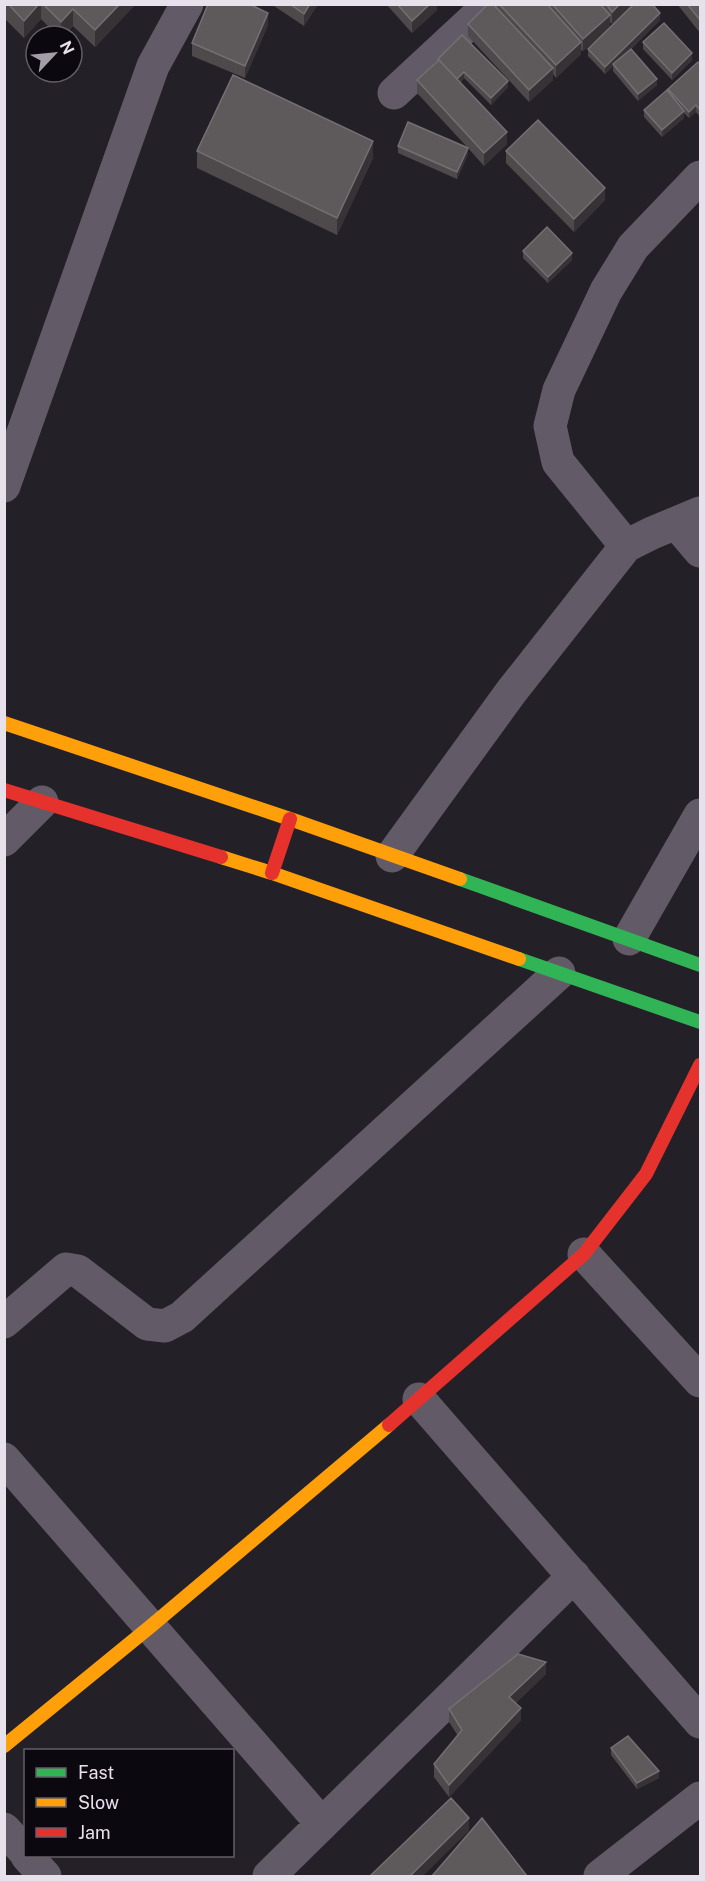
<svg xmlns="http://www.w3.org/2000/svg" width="705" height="1881" viewBox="0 0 705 1881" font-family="'Public Sans',sans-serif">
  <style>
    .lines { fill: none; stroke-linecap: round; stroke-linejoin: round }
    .street { stroke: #625b67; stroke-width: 33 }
    .fast { stroke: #30b455; stroke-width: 14 }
    .slow { stroke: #ff9f0a; stroke-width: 14 }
    .jam { stroke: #e5322d; stroke-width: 14 }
    .wall { fill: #4e494b }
    .shaded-wall { fill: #363236 }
    .building { fill: #5e5a5c; stroke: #746f73; stroke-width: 1.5 }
  </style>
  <rect width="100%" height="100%" fill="#242028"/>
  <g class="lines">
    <path class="street" d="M 394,93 L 490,4
      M 4,486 L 153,66 L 187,4
      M 677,524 L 700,551
      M 626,546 L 558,462 L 550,426 L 559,390 L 606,291 L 633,247 L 700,177
      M 4,840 L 42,802
      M 392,856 L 511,692 L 626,546 L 652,533 L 700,513
      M 629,939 L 700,815
      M 584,1254 L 700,1381
      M 4,1322 L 66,1269 L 78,1271 L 147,1324 L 165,1326 L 182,1317 L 559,973
      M 419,1399 L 700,1722
      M 4,1459 L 322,1824
      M 4,1829 L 26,1853
      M 27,1856 L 45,1876
      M 269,1876 L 574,1576
      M 600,1876 L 700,1798"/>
    <path class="fast" d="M 460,879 L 700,965
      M 519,959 L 700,1022"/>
    <path class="slow" d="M 4,723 L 290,819 L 460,879
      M 221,857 L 272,873 L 519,959
      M 4,1746 L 151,1626 L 389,1425"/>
    <path class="jam" d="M 4,790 L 221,857
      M 272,873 L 290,819
      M 389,1425 L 584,1254 L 646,1174 L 700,1065"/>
  </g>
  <path class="wall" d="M 4,4 L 136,4 L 95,47 L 73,26 L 64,36 L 58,36 L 41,19 L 24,38 L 4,18 Z
    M 271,4 L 318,4 L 304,26 Z
    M 386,4 L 437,4 L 437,10 L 412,33 Z
    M 494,4 L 652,4 L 660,20 L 631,49 L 657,85 L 638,101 L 613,71 L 613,66 L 605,74 L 588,56 L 588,49 L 634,5 L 612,24 L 610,22 L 610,28 L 583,51 L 581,50 L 581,54 L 556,78 L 553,74 L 553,80 L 529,102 L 468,36 L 468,24 L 494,6 Z
    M 677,4 L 700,4 L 700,33 Z
    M 268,25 L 245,78 L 192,56 L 192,43 Z
    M 643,42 L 692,60 L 672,80 L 643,49 Z
    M 438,59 L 508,87 L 491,105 L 464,78 L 460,83 L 507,144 L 484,166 L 468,148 L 468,154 L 457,179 L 398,153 L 398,146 L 467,147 L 417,93 L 417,80 L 438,60 Z
    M 700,64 L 700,117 L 696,112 L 689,118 L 684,113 L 684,118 L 662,137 L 644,117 L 644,110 L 668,91 L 668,89 Z
    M 197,151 L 373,158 L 337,235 L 197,168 Z
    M 506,151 L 605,200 L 574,232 L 506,163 Z
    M 523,251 L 572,260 L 548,283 L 523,258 Z
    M 546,1674 L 516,1703 L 521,1720 L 449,1797 L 434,1777 L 434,1764 L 458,1736 L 449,1722 L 449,1709 Z
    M 611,1748 L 659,1778 L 637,1789 L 611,1755 Z"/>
  <path class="shaded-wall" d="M 39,4 L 41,4 L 41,19 L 24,38 L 24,21 Z
    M 120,4 L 136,4 L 95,47 L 95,30 Z
    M 310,4 L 318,4 L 304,26 L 304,14 Z
    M 430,4 L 437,4 L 437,10 L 412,33 L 412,21 Z
    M 620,4 L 634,4 L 612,24 L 612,12 Z
    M 73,9 L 73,26 L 64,36 L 61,36 L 61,22 Z
    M 268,13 L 268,25 L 245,78 L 245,66 Z
    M 660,13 L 660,20 L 614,65 L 613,64 L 613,66 L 605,74 L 605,67 Z
    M 610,15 L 610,28 L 583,51 L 583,39 Z
    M 581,42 L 581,54 L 556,78 L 556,65 Z
    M 692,53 L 692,60 L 672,80 L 672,73 Z
    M 553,68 L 553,80 L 529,102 L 529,90 Z
    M 464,72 L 464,78 L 457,85 L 457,79 Z
    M 657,79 L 657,85 L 638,101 L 638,94 Z
    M 508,81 L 508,87 L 491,105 L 491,98 Z
    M 696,105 L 696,112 L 689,118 L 689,112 Z
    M 684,111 L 684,118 L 662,137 L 662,130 Z
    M 507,132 L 507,144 L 484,166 L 484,153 Z
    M 373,141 L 373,158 L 337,235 L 337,218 Z
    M 468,148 L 468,154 L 457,179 L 457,172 Z
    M 605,188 L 605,200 L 574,232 L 574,219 Z
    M 572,253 L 572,260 L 548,283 L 548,277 Z
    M 546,1662 L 546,1674 L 509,1710 L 509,1697 Z
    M 521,1708 L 521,1720 L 449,1797 L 449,1785 Z
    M 659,1771 L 659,1778 L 637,1789 L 637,1783 Z
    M 469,1818 L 469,1831 L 423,1876 L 410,1876 Z"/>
  <path class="building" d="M 8,4 L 39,4 L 24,21 Z
    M 43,4 L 120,4 L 95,30 L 73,9 L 61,22 Z
    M 208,4 L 249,4 L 268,13 L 245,66 L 192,43 Z
    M 290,4 L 310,4 L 304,14 Z
    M 397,4 L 430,4 L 412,21 Z
    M 488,4 L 493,4 L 553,68 L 529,90 L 468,24 Z
    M 499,4 L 547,4 L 581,42 L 556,65 Z
    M 552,4 L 600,4 L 610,15 L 583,39 Z
    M 606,4 L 620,4 L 612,12 Z
    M 634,4 L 652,4 L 660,13 L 605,67 L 588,49 Z
    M 687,4 L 700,4 L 700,20 Z
    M 664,23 L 692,53 L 672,73 L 643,42 Z
    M 462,35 L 508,81 L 491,98 L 464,72 L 457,79 L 438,59 Z
    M 631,49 L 657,79 L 638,94 L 613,64 Z
    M 439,60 L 507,132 L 484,153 L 417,80 Z
    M 698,62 L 700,64 L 700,110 L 696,105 L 689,112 L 668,89 Z
    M 233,75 L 373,141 L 337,218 L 197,151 Z
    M 667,90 L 684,111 L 662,130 L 644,110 Z
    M 538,120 L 605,188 L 574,219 L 506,151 Z
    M 408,122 L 468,148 L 457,172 L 398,146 Z
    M 547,227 L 572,253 L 548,277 L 523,251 Z
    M 518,1654 L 546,1662 L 509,1697 L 521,1708 L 449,1785 L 434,1764 L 462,1730 L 449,1709 Z
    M 628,1736 L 659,1771 L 637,1783 L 611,1748 Z
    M 451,1798 L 469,1818 L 410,1876 L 370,1876 Z
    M 482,1818 L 527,1876 L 432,1876 Z"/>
  <rect width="705" height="1881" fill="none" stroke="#e7e1ec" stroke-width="12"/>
  <rect x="24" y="1749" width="210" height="108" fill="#0c080f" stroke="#645f67" stroke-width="1.5"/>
  <rect x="36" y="1768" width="30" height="9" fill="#30b455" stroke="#645f67" stroke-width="1.5"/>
  <text x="78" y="1779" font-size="18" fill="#e7e1ec">Fast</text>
  <rect x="36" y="1798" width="30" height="9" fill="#ff9f0a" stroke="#645f67" stroke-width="1.5"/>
  <text x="78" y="1809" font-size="18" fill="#e7e1ec">Slow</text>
  <rect x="36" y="1828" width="30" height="9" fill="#e5322d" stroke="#645f67" stroke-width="1.5"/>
  <text x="78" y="1839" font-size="18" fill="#e7e1ec">Jam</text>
  <g transform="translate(54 54) rotate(64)"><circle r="28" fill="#0c080f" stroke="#645f67" stroke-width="1.5"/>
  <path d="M0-4.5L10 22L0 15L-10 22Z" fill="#a39da7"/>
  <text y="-9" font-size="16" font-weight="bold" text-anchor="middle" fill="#e7e1ec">N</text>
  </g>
</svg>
